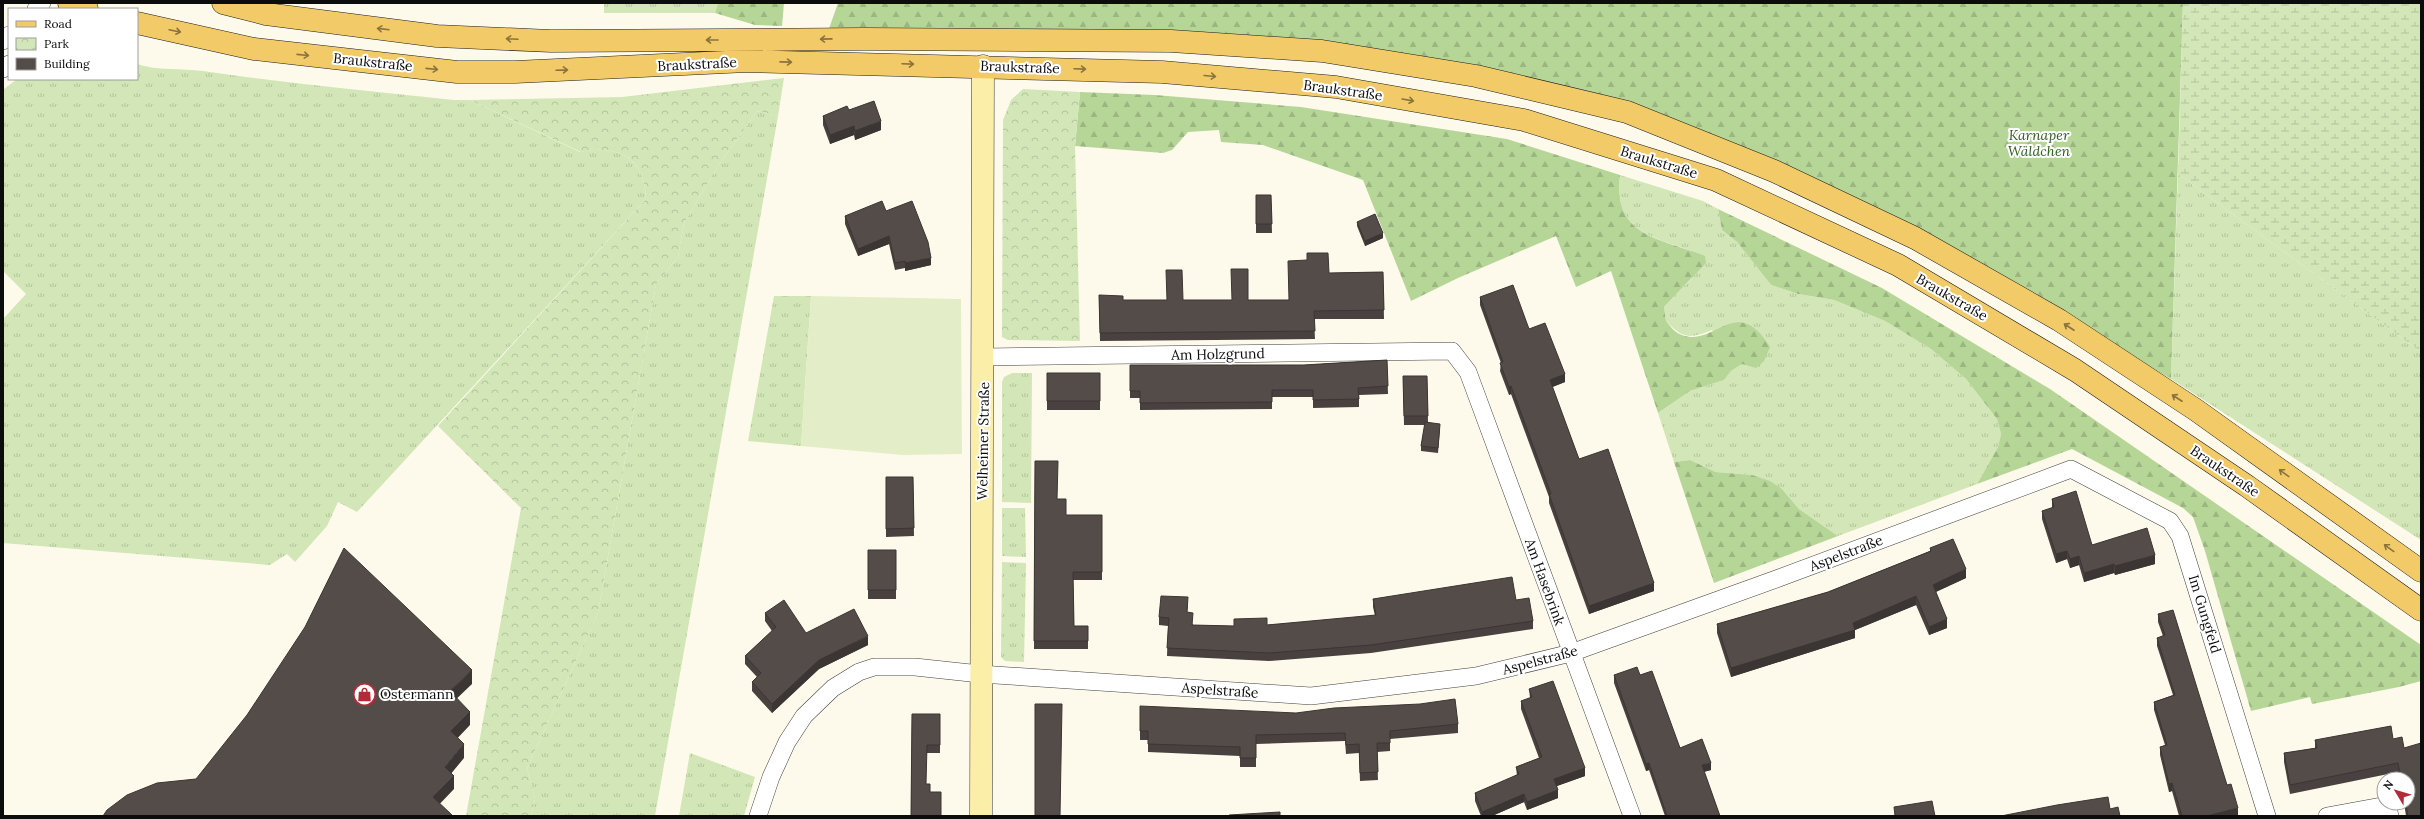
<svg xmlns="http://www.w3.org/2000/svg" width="2424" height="819" viewBox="0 0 2424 819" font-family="Lora,serif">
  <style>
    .grass { fill: url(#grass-tufts) }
    .forest { fill: url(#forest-firs) }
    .wetland { fill: url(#wetland-marsh) }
    .park { fill: url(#park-crowns) }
    .pitch { fill: #e3eec8 }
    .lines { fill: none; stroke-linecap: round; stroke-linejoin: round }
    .street-casing { stroke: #3f3f3f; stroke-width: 18 }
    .secondary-casing { stroke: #2e2e2e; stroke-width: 23 }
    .primary-casing { stroke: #1d1d1d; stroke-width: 23 }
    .street { stroke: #fff; stroke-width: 17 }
    .secondary { stroke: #fbeea9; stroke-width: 22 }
    .primary { stroke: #f2ca67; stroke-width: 22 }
    .wall { fill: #48413f }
    .shaded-wall { fill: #3b3533 }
    .building { fill: #544c49; stroke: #3b3533 }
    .oneway { stroke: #8a743e }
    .labels { text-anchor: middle; stroke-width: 4; stroke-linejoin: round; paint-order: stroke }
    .street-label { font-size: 14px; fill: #0c0c0c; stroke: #fff }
    .park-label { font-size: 14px; font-style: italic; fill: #306020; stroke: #fff }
    .poi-label { font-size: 14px; fill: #0c0c0c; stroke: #fff; text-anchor: start }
  </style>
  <defs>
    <pattern id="grass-tufts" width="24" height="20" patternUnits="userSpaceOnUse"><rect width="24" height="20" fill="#d2e6b7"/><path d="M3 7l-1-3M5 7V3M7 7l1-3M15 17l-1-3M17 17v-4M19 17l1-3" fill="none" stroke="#b3c49c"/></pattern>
    <pattern id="forest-firs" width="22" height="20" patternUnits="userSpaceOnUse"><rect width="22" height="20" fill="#b6d697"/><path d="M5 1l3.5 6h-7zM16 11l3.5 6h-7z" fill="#9bb681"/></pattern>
    <pattern id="wetland-marsh" width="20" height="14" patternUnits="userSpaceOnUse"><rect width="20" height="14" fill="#d2e6b7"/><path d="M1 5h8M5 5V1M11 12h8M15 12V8" fill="none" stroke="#b3c49c"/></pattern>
    <pattern id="park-crowns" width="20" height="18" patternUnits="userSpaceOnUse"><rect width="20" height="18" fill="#d2e6b7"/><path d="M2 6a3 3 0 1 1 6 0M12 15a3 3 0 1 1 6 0" fill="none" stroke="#b3c49c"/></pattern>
  </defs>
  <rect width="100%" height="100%" fill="#fefaeb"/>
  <path class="grass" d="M 604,3 L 718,3 L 715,13 L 604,13 Z
    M 137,64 C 158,71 181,68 203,71 C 286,83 370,91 454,100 L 470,100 L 580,152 C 618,144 645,158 646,199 L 357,512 L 338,502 L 327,526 L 295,562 L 287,554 L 270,565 L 3,543 L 3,319 L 26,294 L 3,271 L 3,90 L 17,79 L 137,79 Z
    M 757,111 L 778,116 L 655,816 L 531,816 L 535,799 L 527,768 L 598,613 L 656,284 L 678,257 L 684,223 L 718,166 Z
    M 2178,174 L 2421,352 L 2421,540 L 2171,379 Z
    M 1620,175 L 1703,201 L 1718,209 L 1722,230 L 1737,242 L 1771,285 L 1798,294 L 1834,300 L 1885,321 L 1931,349 L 1966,379 L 1997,419 L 2001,434 L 1998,447 L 1977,484 L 1838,536 L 1799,509 L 1782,489 L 1752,475 L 1716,472 L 1690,460 L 1674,462 L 1658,413 L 1690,391 L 1724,380 L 1731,371 L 1742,364 L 1712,330 C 1690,339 1683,339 1666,321 L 1664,307 L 1692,278 L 1692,251 C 1649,236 1613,230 1620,175 Z
    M 774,296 L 811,296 L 801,446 L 748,441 Z
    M 1012,373 L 1032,373 L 1031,503 L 1002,502 L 1002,382 L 1004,377 Z
    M 1002,508 L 1025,508 L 1026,557 L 1002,556 Z
    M 1002,562 L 1026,563 L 1024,662 L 1005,661 L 1001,657 Z
    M 690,753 L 755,777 L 744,816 L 679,816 Z"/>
  <path class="forest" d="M 718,3 L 784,3 L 782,26 L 755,25 L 715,13 Z
    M 838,3 L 2183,3 L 2171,379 L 1994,275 L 1630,111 L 1328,49 L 825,40 Z
    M 1080,92 L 1155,95 L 1301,107 L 1507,139 L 1620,175 C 1612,237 1660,238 1705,256 L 1706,263 L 1664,307 L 1666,321 C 1670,326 1675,333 1682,335 C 1715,348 1736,292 1770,347 L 1764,361 L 1756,368 L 1742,364 L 1731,371 L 1724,380 L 1690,391 L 1658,413 L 1611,271 L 1576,287 L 1556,236 L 1458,278 L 1411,301 L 1363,180 L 1263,145 L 1221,142 L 1219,130 L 1188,132 L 1172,150 L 1163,153 L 1075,146 Z
    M 1718,209 L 1882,288 L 2050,389 L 2421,645 L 2421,681 L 2399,687 L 2312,704 L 2310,697 L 2251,711 L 2205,551 L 2193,517 L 2183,508 L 2072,449 L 1977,484 L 1998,447 L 2001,434 L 1997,419 L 1966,379 L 1931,349 L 1885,321 L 1834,300 L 1798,294 L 1771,285 L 1737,242 L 1722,230 Z
    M 1690,460 L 1716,472 L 1752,475 L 1770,481 L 1782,489 L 1799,509 L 1838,536 L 1714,583 L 1674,462 Z"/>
  <path class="wetland" d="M 2183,3 L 2421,3 L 2421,352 L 2178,174 Z"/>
  <path class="park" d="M 784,78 L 778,116 L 757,111 L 718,166 L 684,223 L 678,257 L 656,284 L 598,613 L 527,768 L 535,799 L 531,816 L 466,816 L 521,508 L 438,426 L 646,199 C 645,158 618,144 581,152 L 470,100 L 622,97 Z
    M 1023,89 L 1080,92 L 1075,146 L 1080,341 L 1008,340 L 1002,337 L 1003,120 L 1011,100 Z"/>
  <path class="pitch" d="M 811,296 L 961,299 L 962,454 L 903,455 L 801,446 Z"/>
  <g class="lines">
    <defs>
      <path id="street" d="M 36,9 L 42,3
        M 3,41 L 9,35
        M 3,69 L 9,64
        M 983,357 L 1452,351 L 1468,372 L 1632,816
        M 758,816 L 771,777 L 787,742 L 804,716 L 833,688 L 859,672 L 874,667 L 915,667 L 980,674 L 1311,696 L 1476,676 L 1571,653 L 1779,578 L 2071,469 L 2170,521 L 2180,536 L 2267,816
        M 2327,816 L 2387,805 L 2390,816"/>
      <path id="secondary" d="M 981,816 L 983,66"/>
      <path id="primary" d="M 69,3 L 87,9
        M 223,3 L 266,14 L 437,36 L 551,41 L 865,39 L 1171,41 L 1322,51 L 1476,76 L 1627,112 L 1774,171 L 1915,238 L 2059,320 L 2196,410 L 2421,571
        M 137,23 L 254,49 L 457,72 L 515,72 L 747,61 L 1162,72 L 1336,87 L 1524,120 L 1716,180 L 1898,265 L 2075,370 L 2247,486 L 2421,610"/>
    </defs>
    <use href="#street" class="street-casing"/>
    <use href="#secondary" class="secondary-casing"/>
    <use href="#primary" class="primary-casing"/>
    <use href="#street" class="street"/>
    <use href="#secondary" class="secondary"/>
    <use href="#primary" class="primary"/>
  </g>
  <path class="wall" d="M 849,110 L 881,130 L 855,140 L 854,135 L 830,144 L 823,125 L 823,116 Z
    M 1256,195 L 1271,195 L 1272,233 L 1256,233 Z
    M 886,211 L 931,265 L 905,271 L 905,268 L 895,270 L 889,244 L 858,256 L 845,224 L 845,216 Z
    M 1357,222 L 1383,238 L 1365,246 L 1357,226 Z
    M 1383,272 L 1384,319 L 1314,319 L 1315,339 L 1100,341 L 1099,295 L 1123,300 L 1288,300 L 1329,273 Z
    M 1480,297 L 1529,329 L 1565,382 L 1552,387 L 1579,459 L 1654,591 L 1589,614 L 1549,503 L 1549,497 L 1511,394 L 1509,395 L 1500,371 L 1501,363 L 1480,305 Z
    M 1387,360 L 1388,394 L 1359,395 L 1359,407 L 1313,408 L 1313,397 L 1272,397 L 1272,409 L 1140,410 L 1140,398 L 1130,398 L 1130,365 L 1304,365 Z
    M 1047,373 L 1100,373 L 1100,410 L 1047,410 Z
    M 1403,376 L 1427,376 L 1428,422 L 1440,428 L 1438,453 L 1421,451 L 1421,446 L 1425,425 L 1404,425 Z
    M 1035,461 L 1066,515 L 1102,515 L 1102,580 L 1073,580 L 1074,626 L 1088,626 L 1088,649 L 1034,649 Z
    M 886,477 L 913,477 L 914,536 L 886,537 Z
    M 2052,499 L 2092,545 L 2155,564 L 2115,575 L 2114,573 L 2084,582 L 2079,565 L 2070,568 L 2067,559 L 2056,563 L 2042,519 L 2042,511 L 2052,508 Z
    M 1930,548 L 1966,578 L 1936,592 L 1947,628 L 1929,635 L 1916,605 L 1855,630 L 1855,638 L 1731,677 L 1717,633 L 1717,624 L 1828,592 L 1930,551 Z
    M 868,550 L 896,550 L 896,599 L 868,599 Z
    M 1373,599 L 1516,600 L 1533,621 L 1533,629 L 1371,653 L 1269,661 L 1167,656 L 1168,626 L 1159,625 L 1159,617 L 1188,605 L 1187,612 L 1193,625 L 1234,626 L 1267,625 L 1375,616 L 1373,607 Z
    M 765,613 L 806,633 L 868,645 L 819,669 L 772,713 L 752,691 L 752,682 L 757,677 L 745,664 L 745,656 L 772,631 L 765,621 Z
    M 2158,614 L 2227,785 L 2238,816 L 2179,816 L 2172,791 L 2169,792 L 2160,755 L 2160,747 L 2165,745 L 2154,710 L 2154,702 L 2173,695 L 2157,646 L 2157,638 L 2163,636 L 2158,622 Z
    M 1614,675 L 1640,675 L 1680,748 L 1711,770 L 1704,772 L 1720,816 L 1665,816 L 1649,770 L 1646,771 L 1614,683 Z
    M 1529,689 L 1585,776 L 1557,786 L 1558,798 L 1527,810 L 1524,802 L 1492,816 L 1481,816 L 1475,801 L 1475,793 L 1517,776 L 1516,767 L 1539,758 L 1521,709 L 1521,701 L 1530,698 Z
    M 912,714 L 940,714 L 940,753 L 927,753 L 911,816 Z
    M 1458,724 L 1458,733 L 1390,739 L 1390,751 L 1377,752 L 1378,780 L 1360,781 L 1359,753 L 1346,754 L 1345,741 L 1256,744 L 1256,767 L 1240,767 L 1240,756 L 1148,752 L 1148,740 L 1140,740 L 1140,731 Z
    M 2393,739 L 2404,748 L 2421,816 L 2406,816 L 2404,803 L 2408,803 L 2408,779 L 2400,779 L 2398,772 L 2290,794 L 2284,762 L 2284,753 L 2315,748 L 2315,740 Z"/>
  <path class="shaded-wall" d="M 881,121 L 881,130 L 855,140 L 855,131 Z
    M 854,126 L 854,135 L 830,144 L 830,135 Z
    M 1383,233 L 1383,238 L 1365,246 L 1365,241 Z
    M 889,236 L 889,244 L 858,256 L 858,249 Z
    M 931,258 L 931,265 L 905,271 L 905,263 Z
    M 1565,374 L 1565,382 L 1550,388 L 1550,380 Z
    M 1511,386 L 1511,394 L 1509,395 L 1509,387 Z
    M 2067,551 L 2067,559 L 2056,563 L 2056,554 Z
    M 2155,555 L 2155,564 L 2115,575 L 2115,566 Z
    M 2079,556 L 2079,565 L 2070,568 L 2070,559 Z
    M 2114,564 L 2114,573 L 2084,582 L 2084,573 Z
    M 1966,569 L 1966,578 L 1933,593 L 1933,585 Z
    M 1654,583 L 1654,591 L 1589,614 L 1589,606 Z
    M 1916,596 L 1916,605 L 1855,630 L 1855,638 L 1731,677 L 1731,668 L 1853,623 Z
    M 1947,619 L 1947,628 L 1929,635 L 1929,627 Z
    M 868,636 L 868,645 L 819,669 L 772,713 L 772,704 L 819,660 Z
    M 472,670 L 472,684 L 450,705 L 450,691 Z
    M 470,712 L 470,725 L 451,745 L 451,731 Z
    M 464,744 L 464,758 L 445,781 L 445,767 Z
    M 1649,763 L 1649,770 L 1646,771 L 1646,764 Z
    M 1711,763 L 1711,770 L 1702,772 L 1702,765 Z
    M 1585,768 L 1585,776 L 1554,787 L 1554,779 Z
    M 454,776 L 454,789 L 433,811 L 433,797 Z
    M 2172,783 L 2172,791 L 2169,792 L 2169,784 Z
    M 1558,790 L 1558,798 L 1527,810 L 1527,802 Z
    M 1524,794 L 1524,802 L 1492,816 L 1482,816 L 1482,812 Z
    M 2238,808 L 2238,816 L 2207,816 Z"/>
  <path class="building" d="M 874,101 L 881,121 L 855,131 L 854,126 L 830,135 L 823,116 L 847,106 L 849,110 Z
    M 1256,195 L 1271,195 L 1272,224 L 1256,224 Z
    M 882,201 L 886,211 L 912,201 L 928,242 L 931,258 L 905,263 L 905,261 L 895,263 L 889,236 L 858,249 L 845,216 Z
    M 1375,214 L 1383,233 L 1365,241 L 1357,222 Z
    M 1307,253 L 1328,253 L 1329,273 L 1383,272 L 1384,310 L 1314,311 L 1315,331 L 1100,333 L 1099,295 L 1123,296 L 1123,300 L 1167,300 L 1166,270 L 1182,270 L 1183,300 L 1232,300 L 1231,269 L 1248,269 L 1248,300 L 1289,300 L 1288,261 L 1307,260 Z
    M 1513,285 L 1529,329 L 1545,323 L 1565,374 L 1550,380 L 1579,459 L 1608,449 L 1654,583 L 1589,606 L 1549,494 L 1551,494 L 1511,386 L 1509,387 L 1500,363 L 1503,362 L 1480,297 Z
    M 1387,360 L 1388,386 L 1358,388 L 1359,399 L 1313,400 L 1313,390 L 1272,390 L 1272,402 L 1140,403 L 1140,391 L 1130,391 L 1130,365 L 1304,365 Z
    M 1047,373 L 1100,373 L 1100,401 L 1047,401 Z
    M 1403,376 L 1427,376 L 1428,416 L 1404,416 Z
    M 1425,422 L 1440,424 L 1438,448 L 1421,446 Z
    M 1035,461 L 1058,461 L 1057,499 L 1066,499 L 1066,515 L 1102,515 L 1102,572 L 1073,572 L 1074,626 L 1088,626 L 1088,641 L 1034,641 Z
    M 886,477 L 913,477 L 914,528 L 886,529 Z
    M 2076,491 L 2092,545 L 2147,528 L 2155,555 L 2115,566 L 2114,564 L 2084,573 L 2079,556 L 2070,559 L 2067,551 L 2056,554 L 2042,511 L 2054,507 L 2052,499 Z
    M 1953,539 L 1966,569 L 1933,585 L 1947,619 L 1929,627 L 1916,596 L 1853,623 L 1855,630 L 1731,668 L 1717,624 L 1828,592 L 1931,551 L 1930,548 Z
    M 344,548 L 472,670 L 450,691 L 470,712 L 451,731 L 464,744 L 445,767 L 454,776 L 433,797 L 452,815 L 452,816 L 103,816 L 107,810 L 127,795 L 157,783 L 196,779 L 247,715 L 305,627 Z
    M 868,550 L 896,550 L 896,590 L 868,590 Z
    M 1512,577 L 1516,600 L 1529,598 L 1533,621 L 1371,645 L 1269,653 L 1167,648 L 1169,618 L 1159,617 L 1161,596 L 1188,597 L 1187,612 L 1193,613 L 1192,625 L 1234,626 L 1234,619 L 1267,618 L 1267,625 L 1376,615 L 1373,599 Z
    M 784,600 L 806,633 L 854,609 L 868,636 L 819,660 L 772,704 L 752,682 L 761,673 L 745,656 L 776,627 L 765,613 Z
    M 2173,610 L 2227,785 L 2231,784 L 2238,808 L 2207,816 L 2182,816 L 2172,783 L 2169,784 L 2160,747 L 2167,745 L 2154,702 L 2175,695 L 2157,638 L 2165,635 L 2158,614 Z
    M 1637,667 L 1640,675 L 1652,671 L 1680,748 L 1702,739 L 1711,763 L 1702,765 L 1720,816 L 1667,816 L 1649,763 L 1646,764 L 1614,675 Z
    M 1553,681 L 1585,768 L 1554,779 L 1558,790 L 1527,802 L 1524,794 L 1482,812 L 1475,793 L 1519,774 L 1516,767 L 1542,757 L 1521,701 L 1532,697 L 1529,689 Z
    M 1455,699 L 1458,724 L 1390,731 L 1390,743 L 1377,743 L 1378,772 L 1360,773 L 1359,744 L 1346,745 L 1345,733 L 1256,735 L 1256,758 L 1240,758 L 1240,747 L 1148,744 L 1148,731 L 1140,731 L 1140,706 L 1296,713 L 1334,708 L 1420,704 Z
    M 1035,704 L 1062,704 L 1060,816 L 1035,816 Z
    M 912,714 L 940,714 L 940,745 L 927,745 L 926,784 L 930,784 L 930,792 L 941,792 L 941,816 L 911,816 Z
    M 2391,726 L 2393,739 L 2402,737 L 2404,748 L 2421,743 L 2421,816 L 2408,816 L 2406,803 L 2408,803 L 2408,779 L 2401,779 L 2398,763 L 2290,785 L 2284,753 L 2317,748 L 2315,740 Z
    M 2108,797 L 2110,809 L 2118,807 L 2120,816 L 2001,816 L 2057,805 Z
    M 1932,801 L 1935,816 L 1895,816 L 1894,807 Z
    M 1280,812 L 1280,816 L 1229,816 L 1229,815 Z"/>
  <defs><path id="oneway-shaft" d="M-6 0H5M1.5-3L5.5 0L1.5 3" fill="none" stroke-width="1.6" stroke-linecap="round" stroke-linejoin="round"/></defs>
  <g class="oneway">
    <use href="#oneway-shaft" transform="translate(383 29) rotate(-173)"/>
    <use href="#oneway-shaft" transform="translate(175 31) rotate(12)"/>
    <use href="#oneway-shaft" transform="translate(512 39) rotate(-177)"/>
    <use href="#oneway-shaft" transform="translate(826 39) rotate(179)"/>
    <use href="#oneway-shaft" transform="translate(712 40) rotate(180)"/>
    <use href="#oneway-shaft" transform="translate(303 55) rotate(6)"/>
    <use href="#oneway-shaft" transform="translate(786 62) rotate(1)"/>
    <use href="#oneway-shaft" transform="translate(908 64) rotate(2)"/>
    <use href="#oneway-shaft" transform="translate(432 69) rotate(6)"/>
    <use href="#oneway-shaft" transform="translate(1080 69) rotate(2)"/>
    <use href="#oneway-shaft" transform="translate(562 70) rotate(-2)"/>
    <use href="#oneway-shaft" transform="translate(1210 76) rotate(5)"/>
    <use href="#oneway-shaft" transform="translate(1408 100) rotate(10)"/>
    <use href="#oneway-shaft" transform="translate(2069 327) rotate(-147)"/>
    <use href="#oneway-shaft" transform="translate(2177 398) rotate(-147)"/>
    <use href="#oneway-shaft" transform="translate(2284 473) rotate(-144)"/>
    <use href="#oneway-shaft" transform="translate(2389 548) rotate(-144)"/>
  </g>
  <defs>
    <symbol id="shop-ring" viewBox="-11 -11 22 22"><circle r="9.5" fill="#fff" stroke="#b42b38" stroke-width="1.5"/><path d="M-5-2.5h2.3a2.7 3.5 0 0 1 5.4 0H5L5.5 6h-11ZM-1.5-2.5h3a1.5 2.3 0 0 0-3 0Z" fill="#b42b38"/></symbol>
  </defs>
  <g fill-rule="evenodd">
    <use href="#shop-ring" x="352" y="682" width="25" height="25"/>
  </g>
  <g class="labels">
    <g class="street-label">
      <text transform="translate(373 62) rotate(6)" y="5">Braukstraße</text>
      <text transform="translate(697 64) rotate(-3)" y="5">Braukstraße</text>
      <text transform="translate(1020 67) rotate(2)" y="5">Braukstraße</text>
      <text transform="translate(1343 90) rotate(8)" y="5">Braukstraße</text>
      <text transform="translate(1659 162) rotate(17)" y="5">Braukstraße</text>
      <text transform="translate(1952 297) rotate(30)" y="5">Braukstraße</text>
      <text transform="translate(1218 354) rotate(-1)" y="5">Am Holzgrund</text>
      <text transform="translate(983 441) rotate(-89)" y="5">Welheimer Straße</text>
      <text transform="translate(2225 471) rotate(34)" y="5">Braukstraße</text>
      <text transform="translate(1846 553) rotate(-21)" y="5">Aspelstraße</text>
      <text transform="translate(1545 582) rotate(70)" y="5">Am Hasebrink</text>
      <text transform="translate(2205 614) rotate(73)" y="5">Im Gungfeld</text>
      <text transform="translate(1540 660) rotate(-15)" y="5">Aspelstraße</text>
      <text transform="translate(1220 690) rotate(4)" y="5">Aspelstraße</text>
    </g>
    <g class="park-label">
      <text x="2039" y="140">Karnaper<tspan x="2039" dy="16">Wäldchen</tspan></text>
    </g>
    <g class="poi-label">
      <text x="380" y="699">Ostermann</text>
    </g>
  </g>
  <rect width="2424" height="819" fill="none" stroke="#0c0c0c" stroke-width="8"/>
  <rect x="8" y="8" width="130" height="72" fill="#ffffff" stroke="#9e9e9e"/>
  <rect x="16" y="21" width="20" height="6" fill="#f2ca67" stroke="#9e9e9e"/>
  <text x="44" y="28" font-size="12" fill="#0c0c0c">Road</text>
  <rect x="16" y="38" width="20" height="12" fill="url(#park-crowns)" stroke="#9e9e9e"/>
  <text x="44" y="48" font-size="12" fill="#0c0c0c">Park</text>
  <rect x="16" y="58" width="20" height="12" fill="#544c49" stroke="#9e9e9e"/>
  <text x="44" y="68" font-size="12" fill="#0c0c0c">Building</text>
  <g transform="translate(2396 791) rotate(308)"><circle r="19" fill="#ffffff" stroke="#9e9e9e"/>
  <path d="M0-3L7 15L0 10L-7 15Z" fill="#b42b38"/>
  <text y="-6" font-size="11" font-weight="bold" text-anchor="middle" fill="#0c0c0c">N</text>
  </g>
</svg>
